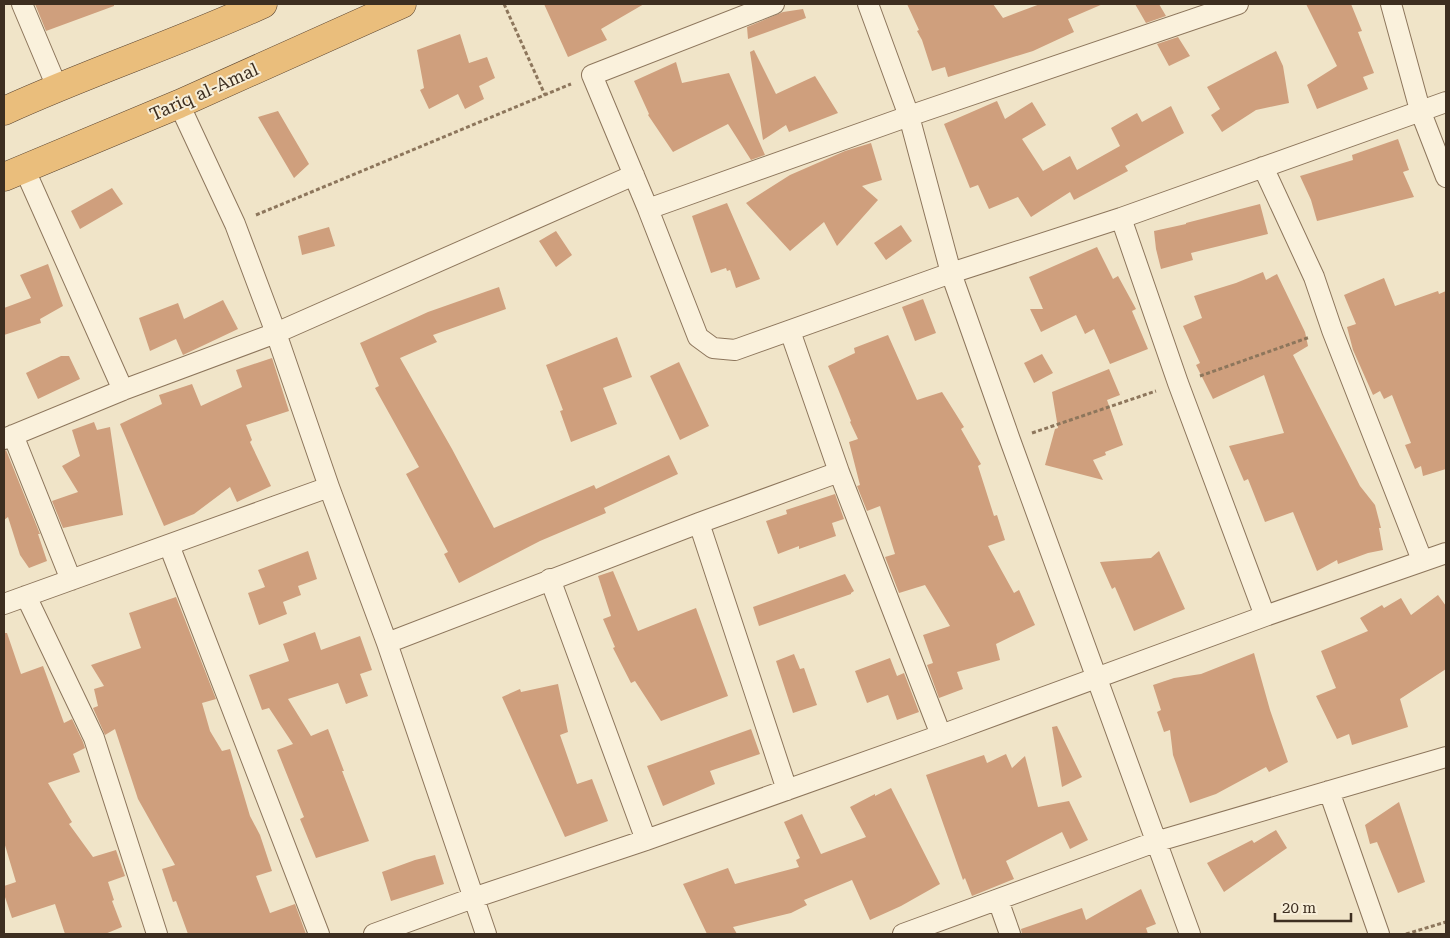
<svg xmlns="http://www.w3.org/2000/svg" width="1450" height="938" viewBox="0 0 1450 938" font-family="'Roboto Serif',serif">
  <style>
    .building { fill: #cf9f7d }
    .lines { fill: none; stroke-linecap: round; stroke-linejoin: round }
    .minor-casing { stroke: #8d765c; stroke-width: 22 }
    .trunk-casing { stroke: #5b4430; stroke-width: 29 }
    .path { stroke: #8d765c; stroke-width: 3; stroke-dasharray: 4 2.5; stroke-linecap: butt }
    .minor { stroke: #faf1dc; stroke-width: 20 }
    .trunk { stroke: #eabe7c; stroke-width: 28 }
    .labels { text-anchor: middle; stroke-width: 4; stroke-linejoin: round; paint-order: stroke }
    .street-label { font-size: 18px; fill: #3d2e20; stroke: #f7eed8 }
  </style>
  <rect width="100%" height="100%" fill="#f0e4c8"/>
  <path class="building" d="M 35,4 L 114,4 L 114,6 L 46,31 Z
    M 544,4 L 644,4 L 601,29 L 607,40 L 568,57 Z
    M 907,4 L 993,4 L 1003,18 L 1040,4 L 1103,4 L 1068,19 L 1074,32 L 1033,51 L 948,77 L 945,67 L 932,71 L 922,40 L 917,31 L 919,30 Z
    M 1135,4 L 1159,4 L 1166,16 L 1146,23 Z
    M 1306,4 L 1351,4 L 1362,31 L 1358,32 L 1374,73 L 1363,77 L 1368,89 L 1317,109 L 1307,85 L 1337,66 Z
    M 803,9 L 806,18 L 748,39 L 747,27 L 783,12 Z
    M 460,34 L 469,63 L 487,57 L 495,78 L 479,86 L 484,99 L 465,109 L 458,94 L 429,109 L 420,90 L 424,88 L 417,50 Z
    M 1178,37 L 1190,56 L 1169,66 L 1157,44 Z
    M 754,50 L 776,94 L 815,76 L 838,113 L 789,132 L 786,125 L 763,140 L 750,52 Z
    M 1276,51 L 1283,66 L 1289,103 L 1256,110 L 1222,132 L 1211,115 L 1220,109 L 1207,87 Z
    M 676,62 L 682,83 L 729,73 L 765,155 L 751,160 L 728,124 L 673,152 L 648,115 L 649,114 L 634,81 Z
    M 997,101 L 1005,119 L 1032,102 L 1046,125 L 1022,139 L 1043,171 L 1070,156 L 1077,170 L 1120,146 L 1111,128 L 1137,113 L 1142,122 L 1171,106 L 1184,133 L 1125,166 L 1128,171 L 1074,200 L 1070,192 L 1031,217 L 1018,197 L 989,209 L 978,185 L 970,188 L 944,124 Z
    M 278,111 L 309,164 L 294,178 L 258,117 Z
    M 1398,139 L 1409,170 L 1403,172 L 1414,197 L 1317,221 L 1311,200 L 1300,176 L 1353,160 L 1352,155 Z
    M 871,143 L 882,180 L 862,186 L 878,200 L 837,246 L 824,222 L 790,251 L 746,203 L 790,175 L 845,151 Z
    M 112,188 L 123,204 L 80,229 L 71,211 Z
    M 727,203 L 760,279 L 736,288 L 730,270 L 727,271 L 726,268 L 711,273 L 692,216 Z
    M 1260,204 L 1268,234 L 1191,253 L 1193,260 L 1161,269 L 1156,249 L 1154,231 L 1186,224 L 1186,223 Z
    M 901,225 L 912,241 L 886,260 L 874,243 Z
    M 329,227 L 335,246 L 302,255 L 298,236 Z
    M 556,231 L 572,255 L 556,267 L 539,241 Z
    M 1097,247 L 1113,279 L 1118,276 L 1136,309 L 1132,311 L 1148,349 L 1110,364 L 1094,329 L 1085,334 L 1076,315 L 1041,332 L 1030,309 L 1043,309 L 1029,277 Z
    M 48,264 L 63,306 L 40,319 L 41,323 L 4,335 L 4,308 L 31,298 L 20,275 Z
    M 1263,272 L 1266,280 L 1277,274 L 1305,332 L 1308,346 L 1293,355 L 1360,486 L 1375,505 L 1381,528 L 1379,528 L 1383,550 L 1368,553 L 1338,564 L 1337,560 L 1317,571 L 1293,512 L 1265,522 L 1248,479 L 1244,481 L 1229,446 L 1284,433 L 1264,375 L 1213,399 L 1196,365 L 1200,363 L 1183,326 L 1202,318 L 1194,296 L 1236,283 Z
    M 1384,278 L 1395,306 L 1438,291 L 1439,294 L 1446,291 L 1446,469 L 1423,476 L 1421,466 L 1415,469 L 1405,445 L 1411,443 L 1392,395 L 1384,399 L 1380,391 L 1373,395 L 1353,350 L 1347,327 L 1356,324 L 1344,295 Z
    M 499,287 L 506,309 L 433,335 L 437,342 L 400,358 L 452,449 L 494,528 L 594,485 L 596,489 L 669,455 L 678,474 L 604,508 L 606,513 L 540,541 L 459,583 L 444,554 L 448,552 L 406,474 L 419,467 L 375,388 L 379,386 L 360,343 L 428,312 Z
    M 923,299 L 936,333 L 915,341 L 902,307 Z
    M 223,300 L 238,329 L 183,355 L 176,339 L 150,351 L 139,318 L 178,303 L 184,319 Z
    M 888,335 L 917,400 L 942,392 L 964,427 L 961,429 L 981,464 L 978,466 L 994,516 L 997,515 L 1005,540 L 988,546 L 1014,593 L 1019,590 L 1035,625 L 996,644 L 1000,660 L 957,672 L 963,689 L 939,698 L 927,665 L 933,663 L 923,635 L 950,626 L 925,585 L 899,593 L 885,557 L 895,554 L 880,506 L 867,511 L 857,486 L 860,485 L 849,442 L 858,439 L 850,422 L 851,421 L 838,389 L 828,366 L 855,353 L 854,348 Z
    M 617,337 L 632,377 L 603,388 L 617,424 L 571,442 L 560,411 L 563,410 L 546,365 Z
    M 1042,354 L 1053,373 L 1034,383 L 1024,363 Z
    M 61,356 L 69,356 L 80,379 L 38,399 L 26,373 Z
    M 272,358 L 289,411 L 246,425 L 252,440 L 250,442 L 271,486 L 237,502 L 230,487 L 194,514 L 164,526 L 120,424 L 162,404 L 159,395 L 192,384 L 201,406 L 242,387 L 236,370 Z
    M 679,362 L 709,426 L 680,440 L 650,376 Z
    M 1109,369 L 1120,395 L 1107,400 L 1123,445 L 1105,452 L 1106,455 L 1093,460 L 1103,480 L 1045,465 L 1055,429 L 1058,428 L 1052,392 Z
    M 94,422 L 97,430 L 110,427 L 123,515 L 63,528 L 52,501 L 78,492 L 62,466 L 80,456 L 72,430 Z
    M 6,450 L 40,534 L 38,534 L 47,561 L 29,568 L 20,555 L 8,517 L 4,520 L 4,451 Z
    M 835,494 L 844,519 L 832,523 L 836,536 L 799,549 L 799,546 L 778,554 L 766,521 L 787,514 L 786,510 Z
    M 308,551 L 317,579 L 298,586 L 301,595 L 283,602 L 287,614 L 259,625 L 248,593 L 265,587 L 258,570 Z
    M 1159,551 L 1185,609 L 1134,631 L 1115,587 L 1112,589 L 1100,562 L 1151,558 Z
    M 613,571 L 638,631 L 696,608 L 728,696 L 661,721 L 635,681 L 631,683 L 613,648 L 615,647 L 603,619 L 611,616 L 598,576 Z
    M 845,574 L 854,591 L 851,593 L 851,594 L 759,626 L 753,607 Z
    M 1438,595 L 1446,606 L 1446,669 L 1400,699 L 1408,727 L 1352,745 L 1349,734 L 1337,739 L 1316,696 L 1336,688 L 1321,651 L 1368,631 L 1360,618 L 1382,605 L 1384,608 L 1401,598 L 1411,615 Z
    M 176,597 L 216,699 L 202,703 L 210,731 L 222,751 L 230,749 L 250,816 L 260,835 L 272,871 L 256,876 L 270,913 L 295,904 L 306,934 L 188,934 L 176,901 L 173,902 L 162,869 L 175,865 L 138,799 L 115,729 L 105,735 L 93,708 L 98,706 L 94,689 L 104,686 L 91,665 L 141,648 L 129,613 Z
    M 315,632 L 321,650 L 360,636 L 372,670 L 360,674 L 368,696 L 346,704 L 338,683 L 288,699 L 311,736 L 328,729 L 344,771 L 342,771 L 369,841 L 316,858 L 300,819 L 304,817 L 277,750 L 293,744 L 269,708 L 262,710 L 249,675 L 289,661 L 283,644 Z
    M 4,633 L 7,633 L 21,674 L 43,666 L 64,723 L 72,719 L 83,742 L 85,748 L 73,754 L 80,772 L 48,783 L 72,822 L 69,824 L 93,857 L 116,850 L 125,876 L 108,882 L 114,900 L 112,901 L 122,927 L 105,934 L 65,934 L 55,904 L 12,918 L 4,894 L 4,886 L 16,882 L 4,842 Z
    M 1254,653 L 1270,710 L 1288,762 L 1269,772 L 1266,767 L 1216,794 L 1190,803 L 1173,755 L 1170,730 L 1164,732 L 1157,712 L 1161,710 L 1153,685 L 1174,678 L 1201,674 Z
    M 794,654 L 800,669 L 804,668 L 817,705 L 793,713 L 776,661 Z
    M 890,658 L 897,676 L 904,673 L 919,712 L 897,720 L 888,695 L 867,703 L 855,671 Z
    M 558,684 L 568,732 L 560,735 L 577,784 L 592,779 L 608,821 L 565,837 L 502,697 L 520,689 L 521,692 Z
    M 1057,726 L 1082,777 L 1062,787 L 1052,727 Z
    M 751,729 L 760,754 L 710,771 L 715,784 L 663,806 L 647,766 Z
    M 1006,754 L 1012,768 L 1025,756 L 1038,807 L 1069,801 L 1088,840 L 1070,849 L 1062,832 L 1006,861 L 1014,879 L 972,896 L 965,878 L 963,880 L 926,775 L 984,755 L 987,763 Z
    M 891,788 L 940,884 L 901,906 L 870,920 L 852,880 L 804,900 L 807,905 L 791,913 L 733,927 L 737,934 L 707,934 L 683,884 L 728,868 L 735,884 L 799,867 L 796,860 L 800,858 L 784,822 L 802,814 L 821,854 L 866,837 L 850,807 L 875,794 L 875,796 Z
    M 1399,802 L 1425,882 L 1398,893 L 1377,842 L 1370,844 L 1365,825 Z
    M 1276,830 L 1287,848 L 1224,892 L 1207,863 L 1252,840 L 1254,843 Z
    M 435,855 L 444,884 L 391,901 L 382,872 L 415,860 Z
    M 1141,889 L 1156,924 L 1146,928 L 1148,934 L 1022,934 L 1021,929 L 1082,908 L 1086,920 Z"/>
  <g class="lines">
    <defs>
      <path id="minor" d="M 22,4 L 57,87
        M 774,4 L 592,75 L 648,209 L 698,337 L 713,348 L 735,350 L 951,273 L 1121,218 L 1446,102
        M 868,4 L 909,116 L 951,273 L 1010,440 L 1190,934
        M 1391,4 L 1420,110 L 1446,177
        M 179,104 L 235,224 L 276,333 L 329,487 L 387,643 L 486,934
        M 1263,167 L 1314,277 L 1332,330 L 1422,560
        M 24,168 L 123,390
        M 648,209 L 909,116 L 1238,4
        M 1121,218 L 1178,383 L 1265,616
        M 790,331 L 839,472 L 941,735
        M 13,435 L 71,580
        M 4,439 L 123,390 L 276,333 L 634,175
        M 699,523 L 787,790
        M 169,545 L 319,934
        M 550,579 L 646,840
        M 26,596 L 94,738 L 157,934
        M 4,604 L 329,487
        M 387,643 L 699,523 L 839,472
        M 1329,791 L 1379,934
        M 998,900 L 1010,934
        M 374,934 L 473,898 L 646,840 L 941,735 L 1265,616 L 1446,553
        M 903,934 L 1155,842 L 1446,757"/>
      <path id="trunk" d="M 4,111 C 89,72 178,43 263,4
        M 4,177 L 179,104 L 402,4"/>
    </defs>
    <use href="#minor" class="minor-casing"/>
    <use href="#trunk" class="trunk-casing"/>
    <path class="path" d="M 504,4 L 545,95
      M 256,215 L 571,84
      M 1200,376 L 1310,337
      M 1032,433 L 1156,391
      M 1406,934 L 1446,922"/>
    <use href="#minor" class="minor"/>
    <use href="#trunk" class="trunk"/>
  </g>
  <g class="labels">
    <g class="street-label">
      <text transform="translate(204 92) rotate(-24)" y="6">Tariq al-Amal</text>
    </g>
  </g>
  <rect width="1450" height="938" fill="none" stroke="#3d2e20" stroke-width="10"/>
  <path d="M1275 913v8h76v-8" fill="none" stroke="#3d2e20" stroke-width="2.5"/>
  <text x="1282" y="913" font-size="15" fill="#3d2e20" stroke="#f7eed8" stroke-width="4" paint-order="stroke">20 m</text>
</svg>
